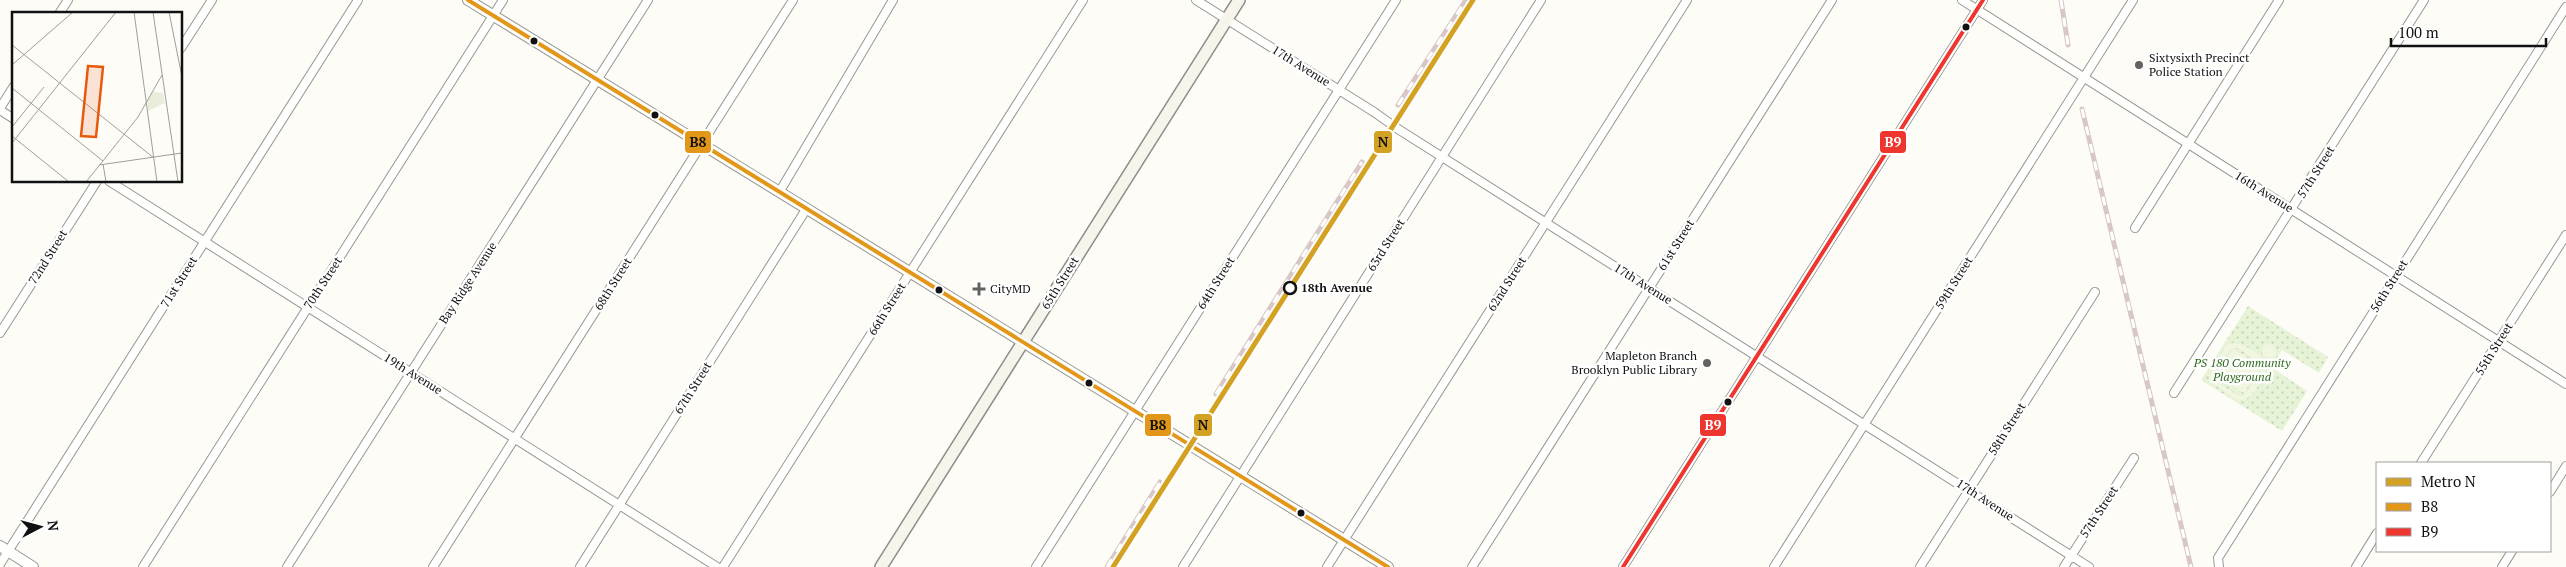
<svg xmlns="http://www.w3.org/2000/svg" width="2566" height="567" viewBox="0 0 2566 567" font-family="'PT Serif',serif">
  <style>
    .park { fill: url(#park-dots) }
    .pitch { fill: #f0f6e1; fill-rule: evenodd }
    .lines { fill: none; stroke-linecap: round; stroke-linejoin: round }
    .minor-casing { stroke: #979795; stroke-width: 10 }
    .tertiary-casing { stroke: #979795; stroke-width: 12 }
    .secondary-casing { stroke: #8e8d8b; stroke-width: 14 }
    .minor { stroke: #fffffe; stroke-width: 8 }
    .tertiary { stroke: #fffffe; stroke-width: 10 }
    .secondary { stroke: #f6f4eb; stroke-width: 11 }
    .rail-casing { stroke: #d9c6c7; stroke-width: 5 }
    .rail { stroke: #fff; stroke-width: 3; stroke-dasharray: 9; stroke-linecap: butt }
    .minor-bridge-casing { stroke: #979795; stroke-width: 10; stroke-linecap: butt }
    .minor-bridge { stroke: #fffffe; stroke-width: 8 }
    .bus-1-casing { stroke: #fff; stroke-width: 8 }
    .bus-2-casing { stroke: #fff; stroke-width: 8 }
    .bus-1 { stroke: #e39719; stroke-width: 4 }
    .bus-2 { stroke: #ee352e; stroke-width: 4 }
    .metro-1-casing { stroke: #fff; stroke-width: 9 }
    .metro-1 { stroke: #d4a223; stroke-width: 5 }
    .bus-dot { fill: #111; stroke: #fff; stroke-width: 2 }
    .poi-dot { fill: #646362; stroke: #fff; stroke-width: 2 }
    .stop-dot { fill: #fff; stroke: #111; stroke-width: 2.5 }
    .labels { text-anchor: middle; stroke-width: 5; stroke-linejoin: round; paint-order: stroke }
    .poi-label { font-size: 12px; fill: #111; stroke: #fff; text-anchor: start }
    .street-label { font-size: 12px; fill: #111; stroke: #fff }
    .stop-label { font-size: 12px; font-weight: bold; fill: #111; stroke: #fff; text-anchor: start }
    .park-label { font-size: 12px; font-style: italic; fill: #2f6b1f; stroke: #fff }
    .inset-road { fill: none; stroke: #9f9e9b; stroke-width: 1 }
    .view { fill: #e8590c; fill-opacity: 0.15; stroke: #e8590c; stroke-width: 2.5 }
    .inset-edge { fill: none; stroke: #111; stroke-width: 2.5 }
    .line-badge { stroke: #fff; stroke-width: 2 }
    .badge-label { font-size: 14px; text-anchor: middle; font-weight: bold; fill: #fff }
    .pale-badge-label { font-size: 14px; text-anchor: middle; font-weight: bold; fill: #111 }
  </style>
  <defs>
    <pattern id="park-dots" width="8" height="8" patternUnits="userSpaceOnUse" patternTransform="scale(1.25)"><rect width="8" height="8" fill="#e7f3d7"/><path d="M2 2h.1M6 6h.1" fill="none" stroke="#c5cfb8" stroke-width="1.8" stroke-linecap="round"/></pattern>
  </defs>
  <rect width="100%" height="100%" fill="#fdfcf7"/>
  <path class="park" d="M 2248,306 L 2328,357 L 2319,373 L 2282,350 L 2271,367 L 2307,391 L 2282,431 L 2201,380 Z"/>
  <path class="pitch" d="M 2232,343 C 2244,343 2264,355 2266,366 C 2265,376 2253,399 2242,400 C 2236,401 2230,395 2225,392 C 2218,387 2212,384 2209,376 L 2225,347 ZM 2231,348 L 2238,348 L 2261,364 L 2261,371 L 2245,395 L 2239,396 L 2216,382 L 2213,377 L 2214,372 Z
    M2262 351a7 7 0 1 1 14 0a7 7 0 1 1-14 0Z
    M 2233,349 L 2261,366 L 2244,393 L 2217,376 Z"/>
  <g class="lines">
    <defs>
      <path id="minor" d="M 1196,0 L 1374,112
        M 1962,0 L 2566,384
        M 59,14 L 68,0
        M 181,48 L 212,0
        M 0,108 L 14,86
        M 0,110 L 14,119
        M 1398,129 L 2089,567
        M 109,181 L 717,567
        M 780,191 L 893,0
        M 2135,228 L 2279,0
        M 0,333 L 97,181
        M 2174,393 L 2424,0
        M 2421,463 L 2566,235
        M 2550,492 L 2566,466
        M 0,564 L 358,0
        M 143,567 L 503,0
        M 287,567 L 648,0
        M 433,567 L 793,0
        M 580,567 L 807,208
        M 723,567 L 1083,0
        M 1036,567 L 1396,0
        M 1183,567 L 1541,0
        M 1327,567 L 1687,0
        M 1472,567 L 1832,0
        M 1623,567 L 1983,0
        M 1774,567 L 2133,0
        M 1920,567 L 2095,292
        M 2064,567 L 2134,458
        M 2219,567 L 2218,558 L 2566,7
        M 2356,567 L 2377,533
        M 2502,567 L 2512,551"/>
      <path id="tertiary" d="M 468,0 L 1388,567
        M 0,546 L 33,567"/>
      <path id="secondary" d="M 881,567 L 1239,0"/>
    </defs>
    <use href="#minor" class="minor-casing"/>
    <use href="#tertiary" class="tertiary-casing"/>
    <use href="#secondary" class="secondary-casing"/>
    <use href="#minor" class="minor"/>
    <use href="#tertiary" class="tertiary"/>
    <use href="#secondary" class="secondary"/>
    <defs>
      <path id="rail" d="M 2061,0 L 2068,45
        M 1398,105 L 1466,0
        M 2082,109 L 2191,567
        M 1216,394 L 1362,162
        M 1107,567 L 1160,482"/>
    </defs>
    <use href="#rail" class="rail-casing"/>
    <use href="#rail" class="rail"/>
    <defs>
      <path id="minor-bridge" d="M 1374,112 L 1398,129"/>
    </defs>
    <use href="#minor-bridge" class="minor-bridge-casing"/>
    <use href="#minor-bridge" class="minor-bridge"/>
    <defs>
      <path id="bus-1" d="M 468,0 L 1388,567"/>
      <path id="bus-2" d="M 1623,567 L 1983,0"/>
    </defs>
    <use href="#bus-1" class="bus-1-casing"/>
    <use href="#bus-2" class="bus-2-casing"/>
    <use href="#bus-1" class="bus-1"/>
    <use href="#bus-2" class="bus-2"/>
    <defs>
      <path id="metro-1" d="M 1113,567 L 1473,0"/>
    </defs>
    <use href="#metro-1" class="metro-1-casing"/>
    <use href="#metro-1" class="metro-1"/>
  </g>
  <g class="bus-dot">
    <circle cx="1966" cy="27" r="4.5"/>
    <circle cx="534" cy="41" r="4.5"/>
    <circle cx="655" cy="115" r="4.5"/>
    <circle cx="939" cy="290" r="4.5"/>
    <circle cx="1089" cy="383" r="4.5"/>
    <circle cx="1728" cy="402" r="4.5"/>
    <circle cx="1301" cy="513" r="4.5"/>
  </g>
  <g class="poi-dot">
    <circle cx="2139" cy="65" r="5"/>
    <path d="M976.5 281.5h5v5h5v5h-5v5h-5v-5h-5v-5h5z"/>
    <circle cx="1707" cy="363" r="5"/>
  </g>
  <circle class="stop-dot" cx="1290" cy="288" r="6"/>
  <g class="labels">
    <g class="poi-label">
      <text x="2149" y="62">Sixtysixth Precinct<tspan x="2149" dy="14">Police Station</tspan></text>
      <text x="990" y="293">CityMD</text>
      <text x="1697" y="360" text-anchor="end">Mapleton Branch<tspan x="1697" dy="14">Brooklyn Public Library</tspan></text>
    </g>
    <g class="street-label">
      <text transform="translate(1301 66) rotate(32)" y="4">17th Avenue</text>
      <text transform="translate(2316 172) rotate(-58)" y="4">57th Street</text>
      <text transform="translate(2264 192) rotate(32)" y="4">16th Avenue</text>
      <text transform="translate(1386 245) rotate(-58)" y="4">63rd Street</text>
      <text transform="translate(1676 245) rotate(-58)" y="4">61st Street</text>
      <text transform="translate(48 257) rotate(-58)" y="4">72nd Street</text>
      <text transform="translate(179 282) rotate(-58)" y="4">71st Street</text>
      <text transform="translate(323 283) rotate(-57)" y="4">70th Street</text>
      <text transform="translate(468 283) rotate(-57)" y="4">Bay Ridge Avenue</text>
      <text transform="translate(1060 283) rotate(-58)" y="4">65th Street</text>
      <text transform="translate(1216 283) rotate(-58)" y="4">64th Street</text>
      <text transform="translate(1954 283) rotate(-58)" y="4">59th Street</text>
      <text transform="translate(613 284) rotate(-58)" y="4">68th Street</text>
      <text transform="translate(1507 284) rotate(-58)" y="4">62nd Street</text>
      <text transform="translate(1643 284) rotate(32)" y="4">17th Avenue</text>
      <text transform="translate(2389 286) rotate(-58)" y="4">56th Street</text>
      <text transform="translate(887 309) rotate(-58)" y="4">66th Street</text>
      <text transform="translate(2494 349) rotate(-58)" y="4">55th Street</text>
      <text transform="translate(413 374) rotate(32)" y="4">19th Avenue</text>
      <text transform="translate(693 388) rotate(-58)" y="4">67th Street</text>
      <text transform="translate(2007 429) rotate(-58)" y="4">58th Street</text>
      <text transform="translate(1985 500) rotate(33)" y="4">17th Avenue</text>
      <text transform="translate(2099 512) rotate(-57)" y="4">57th Street</text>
    </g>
    <g class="stop-label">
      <text x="1301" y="292">18th Avenue</text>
    </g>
    <g class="park-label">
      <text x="2242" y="367">PS 180 Community<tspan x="2242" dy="14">Playground</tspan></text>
    </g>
  </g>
  <g transform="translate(12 12)">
    <rect width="170" height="170" fill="#fdfcf7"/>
    <path d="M 141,80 L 151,81 L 153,91 L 136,99 L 135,88 Z" fill="#e9eedb"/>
    <path class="inset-road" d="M 122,0 L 145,170M 141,0 L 166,170M 157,0 L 170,65M 0,33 L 142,146M 0,53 L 61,0M 0,76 L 91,149M 0,115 L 32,75M 0,124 L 57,170M 0,131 L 104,0M 91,152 L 94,170M 87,153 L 170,141M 74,170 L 126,105 L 150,63"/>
    <path class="view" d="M 76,54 L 91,55 L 84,125 L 69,124 Z"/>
    <rect width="170" height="170" class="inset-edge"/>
  </g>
  <g class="line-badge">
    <rect x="1373" y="130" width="20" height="24" rx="5" fill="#d4a223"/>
    <rect x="1879" y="130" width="28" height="24" rx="5" fill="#ee352e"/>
    <rect x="684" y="130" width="28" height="24" rx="5" fill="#e39719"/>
    <rect x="1144" y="413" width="28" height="24" rx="5" fill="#e39719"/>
    <rect x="1193" y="413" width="20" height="24" rx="5" fill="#d4a223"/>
    <rect x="1699" y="413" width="28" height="24" rx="5" fill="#ee352e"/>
  </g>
  <g class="badge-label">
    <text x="1893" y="147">B9</text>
    <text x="1713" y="430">B9</text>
  </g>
  <g class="pale-badge-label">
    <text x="1383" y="147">N</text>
    <text x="698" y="147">B8</text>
    <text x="1158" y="430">B8</text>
    <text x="1203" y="430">N</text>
  </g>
  <rect x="2376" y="462" width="175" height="90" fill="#ffffff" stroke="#a0a0a0"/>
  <rect x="2386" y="478" width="25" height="8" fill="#d4a223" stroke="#a0a0a0"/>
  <text x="2421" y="487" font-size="15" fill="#111111">Metro N</text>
  <rect x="2386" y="503" width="25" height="8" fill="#e39719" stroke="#a0a0a0"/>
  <text x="2421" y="512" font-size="15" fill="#111111">B8</text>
  <rect x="2386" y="528" width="25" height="8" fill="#ee352e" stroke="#a0a0a0"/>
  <text x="2421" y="537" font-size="15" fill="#111111">B9</text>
  <g transform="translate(40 527) rotate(84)" stroke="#ffffff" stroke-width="4" paint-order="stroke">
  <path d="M0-4L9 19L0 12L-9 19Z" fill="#111111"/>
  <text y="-8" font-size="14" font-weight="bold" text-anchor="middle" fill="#111111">N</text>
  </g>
  <path d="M2391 38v8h155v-8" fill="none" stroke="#111111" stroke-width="2.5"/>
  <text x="2398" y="38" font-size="15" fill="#111111" stroke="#ffffff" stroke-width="4" paint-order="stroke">100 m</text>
</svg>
